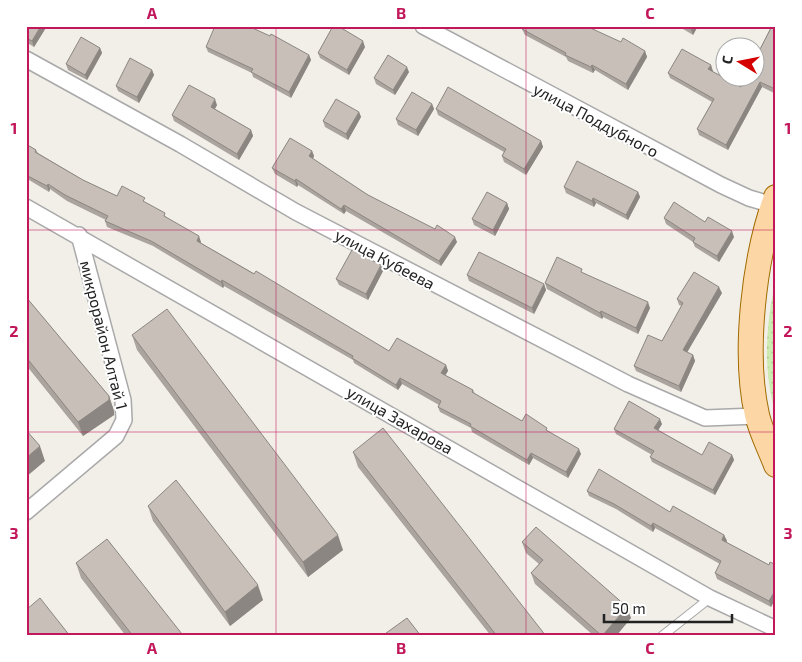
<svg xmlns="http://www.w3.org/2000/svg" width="802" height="662" viewBox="0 0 802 662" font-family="'Exo 2',sans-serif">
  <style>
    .grass { fill: url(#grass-dots) }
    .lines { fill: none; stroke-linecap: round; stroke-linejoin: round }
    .service-casing { stroke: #a9a9a9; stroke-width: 10 }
    .minor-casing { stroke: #a9a9a9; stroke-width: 18 }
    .primary-casing { stroke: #a06b00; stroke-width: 26 }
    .service { stroke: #fff; stroke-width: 8 }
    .minor { stroke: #fff; stroke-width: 15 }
    .primary { stroke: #fcd6a4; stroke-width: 24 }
    .wall { fill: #aba49e }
    .shaded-wall { fill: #8b8681 }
    .building { fill: #c7bfb8; stroke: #8b8681 }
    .grid { fill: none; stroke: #c2185b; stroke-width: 1; stroke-opacity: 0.55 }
    .labels { text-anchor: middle; stroke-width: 4; stroke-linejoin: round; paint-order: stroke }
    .street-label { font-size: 16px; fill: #222; stroke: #fff }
    .neatline { fill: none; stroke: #c2185b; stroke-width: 2 }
    .grid-label { font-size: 16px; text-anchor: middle; font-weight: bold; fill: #c2185b }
  </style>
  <defs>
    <pattern id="grass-dots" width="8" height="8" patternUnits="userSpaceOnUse" patternTransform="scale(1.25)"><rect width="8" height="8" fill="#cdebb0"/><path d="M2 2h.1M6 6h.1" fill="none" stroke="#b0c997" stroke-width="1.8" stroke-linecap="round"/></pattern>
  </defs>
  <rect width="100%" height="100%" fill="#f2efe9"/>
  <path class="grass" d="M 776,279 L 776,414 C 762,371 766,322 776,279 Z"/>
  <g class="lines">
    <defs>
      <path id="service" d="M 662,636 L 710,598"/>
      <path id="minor" d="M 423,26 L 721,185 L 749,198 L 773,205
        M 26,59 L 180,144 L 296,212 L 628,384 L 705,418 L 757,416
        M 26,207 L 710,598 L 776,629
        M 26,512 L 116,436 L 124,420 L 123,400 L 79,235"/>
      <path id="primary" d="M 776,197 C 754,258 743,352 757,415 C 761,432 770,449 776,465"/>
    </defs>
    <use href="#service" class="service-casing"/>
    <use href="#minor" class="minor-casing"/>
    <use href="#primary" class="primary-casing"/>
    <use href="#service" class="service"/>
    <use href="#minor" class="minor"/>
    <use href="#primary" class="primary"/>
  </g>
  <path class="wall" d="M 26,26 L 47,26 L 34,47 L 26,42 Z
    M 678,26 L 698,26 L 693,35 Z
    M 766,26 L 776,26 L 776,94 L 762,87 L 728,150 L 699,135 L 697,129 L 712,102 L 670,78 L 668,73 L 711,65 L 712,72 L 741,87 L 770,29 Z
    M 522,29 L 577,29 L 621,42 L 645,51 L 647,57 L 628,90 L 595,70 L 593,73 L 568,61 L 566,57 L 525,35 Z
    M 206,47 L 309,55 L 311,60 L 291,98 L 253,77 L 252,73 L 208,52 Z
    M 365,47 L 349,75 L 320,58 L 318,53 Z
    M 100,48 L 102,53 L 87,80 L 68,70 L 66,64 Z
    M 152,70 L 154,75 L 139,103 L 118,91 L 116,86 Z
    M 409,72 L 395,95 L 376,84 L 374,78 Z
    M 432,104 L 434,109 L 418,136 L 398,125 L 396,119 Z
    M 217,105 L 215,109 L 251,130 L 253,136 L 239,160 L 174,121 L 172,115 Z
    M 436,109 L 541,141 L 543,147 L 526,175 L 504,162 L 502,156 L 504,152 L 438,115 Z
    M 359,112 L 361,117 L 348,140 L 325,127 L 323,121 Z
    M 26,144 L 36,150 L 38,153 L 83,180 L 117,196 L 147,203 L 201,242 L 201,243 L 389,351 L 446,365 L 448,371 L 445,375 L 473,390 L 475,394 L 522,421 L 548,431 L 581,454 L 568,478 L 533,458 L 529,465 L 472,432 L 471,428 L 440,412 L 438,407 L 439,405 L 402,384 L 398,390 L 354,363 L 353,360 L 224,286 L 223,288 L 153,246 L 107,227 L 105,221 L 106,220 L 67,201 L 50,189 L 49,192 L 29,180 L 26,176 Z
    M 312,151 L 314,156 L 313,159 L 368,195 L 457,242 L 441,266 L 346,211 L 344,214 L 298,185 L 297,187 L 275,174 L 272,168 Z
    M 564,187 L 638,192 L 640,197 L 628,220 L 596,203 L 594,207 L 566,193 Z
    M 507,203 L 509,209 L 495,236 L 474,225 L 472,219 Z
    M 664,218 L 705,222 L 734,237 L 719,262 L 695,247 L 693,242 L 666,224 Z
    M 383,271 L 368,300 L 339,285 L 336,279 Z
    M 583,273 L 650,308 L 638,334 L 603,317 L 602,319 L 547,289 L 545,283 Z
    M 467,275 L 544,284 L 546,290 L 534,314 L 469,281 Z
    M 722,293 L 687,352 L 693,355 L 695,361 L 681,392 L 636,371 L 634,366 L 662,341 L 682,306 L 679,305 L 677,299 Z
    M 26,297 L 109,396 L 114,411 L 114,415 L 83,436 L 26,365 Z
    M 132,335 L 343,550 L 308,577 L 137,350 Z
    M 662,424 L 658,430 L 702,455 L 732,455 L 734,460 L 715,495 L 652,462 L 650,457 L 652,455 L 616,434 L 614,429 Z
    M 353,452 L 546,636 L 491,636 L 358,467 Z
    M 587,491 L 670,512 L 724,535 L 727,541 L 726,542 L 769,565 L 776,565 L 776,598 L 771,607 L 717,579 L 715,573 L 720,564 L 655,528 L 653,532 L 616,509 L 589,496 Z
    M 148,506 L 263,600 L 230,626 L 153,521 Z
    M 522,542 L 631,618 L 616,636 L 594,636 L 535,584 L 531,573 L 539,564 L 526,553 Z
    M 76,563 L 182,636 L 126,636 L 81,578 Z"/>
  <path class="shaded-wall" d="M 41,26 L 47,26 L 34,47 L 32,41 Z
    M 693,26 L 698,26 L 693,35 L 691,29 Z
    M 363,41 L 365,47 L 349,75 L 347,70 Z
    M 100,48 L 102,53 L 87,80 L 85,75 Z
    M 645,51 L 647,57 L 628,90 L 626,84 Z
    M 309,55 L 311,60 L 291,98 L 289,92 Z
    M 592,65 L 595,70 L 593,73 L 591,67 Z
    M 711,65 L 713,71 L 710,75 L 708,69 Z
    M 407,67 L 409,72 L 395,95 L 393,90 Z
    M 152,70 L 154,75 L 139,103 L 137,97 Z
    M 760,82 L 762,87 L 728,150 L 726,145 Z
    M 215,99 L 217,105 L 213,112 L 211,107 Z
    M 432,104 L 434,109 L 418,136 L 416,130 Z
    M 359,112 L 361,117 L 348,140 L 346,134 Z
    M 251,130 L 253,136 L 239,160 L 237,154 Z
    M 541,141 L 543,147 L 526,175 L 524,169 Z
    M 312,151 L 314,156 L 311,162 L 309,156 Z
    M 296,179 L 298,185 L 297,187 L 295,181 Z
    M 48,184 L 50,189 L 49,192 L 47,186 Z
    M 638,192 L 640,197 L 628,220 L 626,215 Z
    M 593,198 L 596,203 L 594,207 L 592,201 Z
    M 507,203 L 509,209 L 495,236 L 493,230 Z
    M 344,205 L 346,211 L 344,214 L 341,209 Z
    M 732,231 L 734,237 L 719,262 L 717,256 Z
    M 199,236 L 201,242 L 199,246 L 197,241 Z
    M 455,237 L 457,242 L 441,266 L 439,261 Z
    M 381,265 L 383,271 L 368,300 L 366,294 Z
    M 222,280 L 224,286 L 223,288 L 221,282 Z
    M 544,284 L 546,290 L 534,314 L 532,308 Z
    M 719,287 L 722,293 L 685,356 L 683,350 Z
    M 648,302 L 650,308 L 638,334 L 636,328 Z
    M 601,311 L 603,317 L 602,319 L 600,313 Z
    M 693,355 L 695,361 L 681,392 L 679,386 Z
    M 446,365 L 448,371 L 443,379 L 441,373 Z
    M 400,378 L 402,384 L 398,390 L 396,385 Z
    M 109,396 L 114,411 L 114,415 L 83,436 L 78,422 Z
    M 660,419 L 662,424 L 656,434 L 654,428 Z
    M 40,446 L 45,461 L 26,477 L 26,458 Z
    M 579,449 L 581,454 L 568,478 L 566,472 Z
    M 531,453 L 533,458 L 529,465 L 527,460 Z
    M 732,455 L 734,460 L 715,495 L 713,490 Z
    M 653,523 L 655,528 L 653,532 L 651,526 Z
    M 338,535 L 343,550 L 308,577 L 303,562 Z
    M 724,535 L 727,541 L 724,545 L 722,540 Z
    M 258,585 L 263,600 L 230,626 L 225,612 Z
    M 776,589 L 776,598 L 771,607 L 769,601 Z
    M 627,607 L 631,618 L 616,636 L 602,636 Z"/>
  <path class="building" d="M 26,26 L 41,26 L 32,41 L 26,38 Z
    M 215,26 L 248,26 L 270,36 L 271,34 L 309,55 L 289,92 L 251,72 L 253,69 L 206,47 Z
    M 333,26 L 338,26 L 363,41 L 347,70 L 318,53 Z
    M 524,26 L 573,26 L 577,29 L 578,26 L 586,26 L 621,42 L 623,38 L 645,51 L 626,84 L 592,65 L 591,67 L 565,55 L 566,53 L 522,29 Z
    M 686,26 L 693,26 L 691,29 Z
    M 772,26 L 776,26 L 776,87 L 775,89 L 760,82 L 726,145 L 697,129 L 714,99 L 668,73 L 682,49 L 711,65 L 708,69 L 741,87 L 746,78 L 754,78 L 754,61 Z
    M 81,37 L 100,48 L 85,75 L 66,64 Z
    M 388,55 L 407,67 L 393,90 L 374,78 Z
    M 130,58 L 152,70 L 137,97 L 116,86 Z
    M 189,85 L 215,99 L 211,107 L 251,130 L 237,154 L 172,115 Z
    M 448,87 L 541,141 L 524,169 L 502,156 L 506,149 L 436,109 Z
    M 412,92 L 432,104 L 416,130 L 396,119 Z
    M 336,99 L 359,112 L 346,134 L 323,121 Z
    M 290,138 L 312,151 L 309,156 L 368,195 L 435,229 L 437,225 L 455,237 L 439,261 L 344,205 L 341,209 L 296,179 L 295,181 L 272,168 Z
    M 26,144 L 36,150 L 35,152 L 83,180 L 117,196 L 122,186 L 145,198 L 143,201 L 165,213 L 164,216 L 199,236 L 197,241 L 254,274 L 256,271 L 389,351 L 397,338 L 446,365 L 441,373 L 473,390 L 472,392 L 522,421 L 526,414 L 547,428 L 546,430 L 579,449 L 566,472 L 531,453 L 527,460 L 470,426 L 471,424 L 438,407 L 441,401 L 400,378 L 396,385 L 352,358 L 353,356 L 222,280 L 221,282 L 151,241 L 105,221 L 108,216 L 65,195 L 48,184 L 47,186 L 26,175 L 28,172 L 26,171 Z
    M 577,161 L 638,192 L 626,215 L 593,198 L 592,201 L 564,187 Z
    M 487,192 L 507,203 L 493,230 L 472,219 Z
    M 674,202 L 705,222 L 708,217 L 732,231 L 717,256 L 693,242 L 695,238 L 664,218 Z
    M 352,250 L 381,265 L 366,294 L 336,279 Z
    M 479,252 L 544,284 L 532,308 L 467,275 Z
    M 557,257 L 582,269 L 581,272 L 648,302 L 636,328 L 601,311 L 600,313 L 545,283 Z
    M 694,272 L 719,287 L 683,350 L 693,355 L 679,386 L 634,366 L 648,335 L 662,341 L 683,303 L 677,299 Z
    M 26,297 L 109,396 L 109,400 L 78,422 L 26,357 Z
    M 167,309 L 338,535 L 303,562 L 132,335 Z
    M 629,401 L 660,419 L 654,428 L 702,455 L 709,442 L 732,455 L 713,490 L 650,457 L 654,451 L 614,429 Z
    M 383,428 L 546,636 L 497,636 L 353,452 Z
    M 26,430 L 40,446 L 26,458 Z
    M 599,469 L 670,512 L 673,506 L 724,535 L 722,540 L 769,565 L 770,562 L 776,565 L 776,589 L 769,601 L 715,573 L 721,561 L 653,523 L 651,526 L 614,504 L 587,491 Z
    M 176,480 L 258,585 L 225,612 L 148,506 Z
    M 536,527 L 627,607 L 602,636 L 531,573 L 543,560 L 522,542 Z
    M 107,539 L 182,634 L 179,636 L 133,636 L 76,563 Z
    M 40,598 L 70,636 L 26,636 L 26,610 Z
    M 407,618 L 421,636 L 382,636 Z"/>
  <path class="grid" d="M 276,26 L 276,636M 526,26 L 526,636M 26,230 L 776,230M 26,432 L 776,432"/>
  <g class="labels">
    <g class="street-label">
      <text transform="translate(596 120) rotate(28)" y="6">улица Поддубного</text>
      <text transform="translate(385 259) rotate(28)" y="6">улица Кубеева</text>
      <text transform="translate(104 335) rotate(76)" y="6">микрорайон Алтай 1</text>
      <text transform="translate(400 420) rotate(30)" y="6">улица Захарова</text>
    </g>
  </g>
  <rect width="802" height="662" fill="none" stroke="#ffffff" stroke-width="55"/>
  <g transform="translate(740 62) rotate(280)"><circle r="24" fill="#ffffff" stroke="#a7a7a7"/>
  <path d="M0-4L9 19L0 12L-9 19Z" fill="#d40000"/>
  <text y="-8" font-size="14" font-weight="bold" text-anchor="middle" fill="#222222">С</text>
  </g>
  <path d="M604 614v8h128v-8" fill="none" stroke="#222222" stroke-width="2.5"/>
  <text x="612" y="614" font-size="15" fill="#222222" stroke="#ffffff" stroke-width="4" paint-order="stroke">50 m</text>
  <rect x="28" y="28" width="746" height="606" class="neatline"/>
  <g class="grid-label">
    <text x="152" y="19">A</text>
    <text x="401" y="19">B</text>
    <text x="650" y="19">C</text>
    <text x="14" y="134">1</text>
    <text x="788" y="134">1</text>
    <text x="14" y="337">2</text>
    <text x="788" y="337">2</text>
    <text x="14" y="539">3</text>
    <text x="788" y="539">3</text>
    <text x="152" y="654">A</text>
    <text x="401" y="654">B</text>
    <text x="650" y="654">C</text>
  </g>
</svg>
